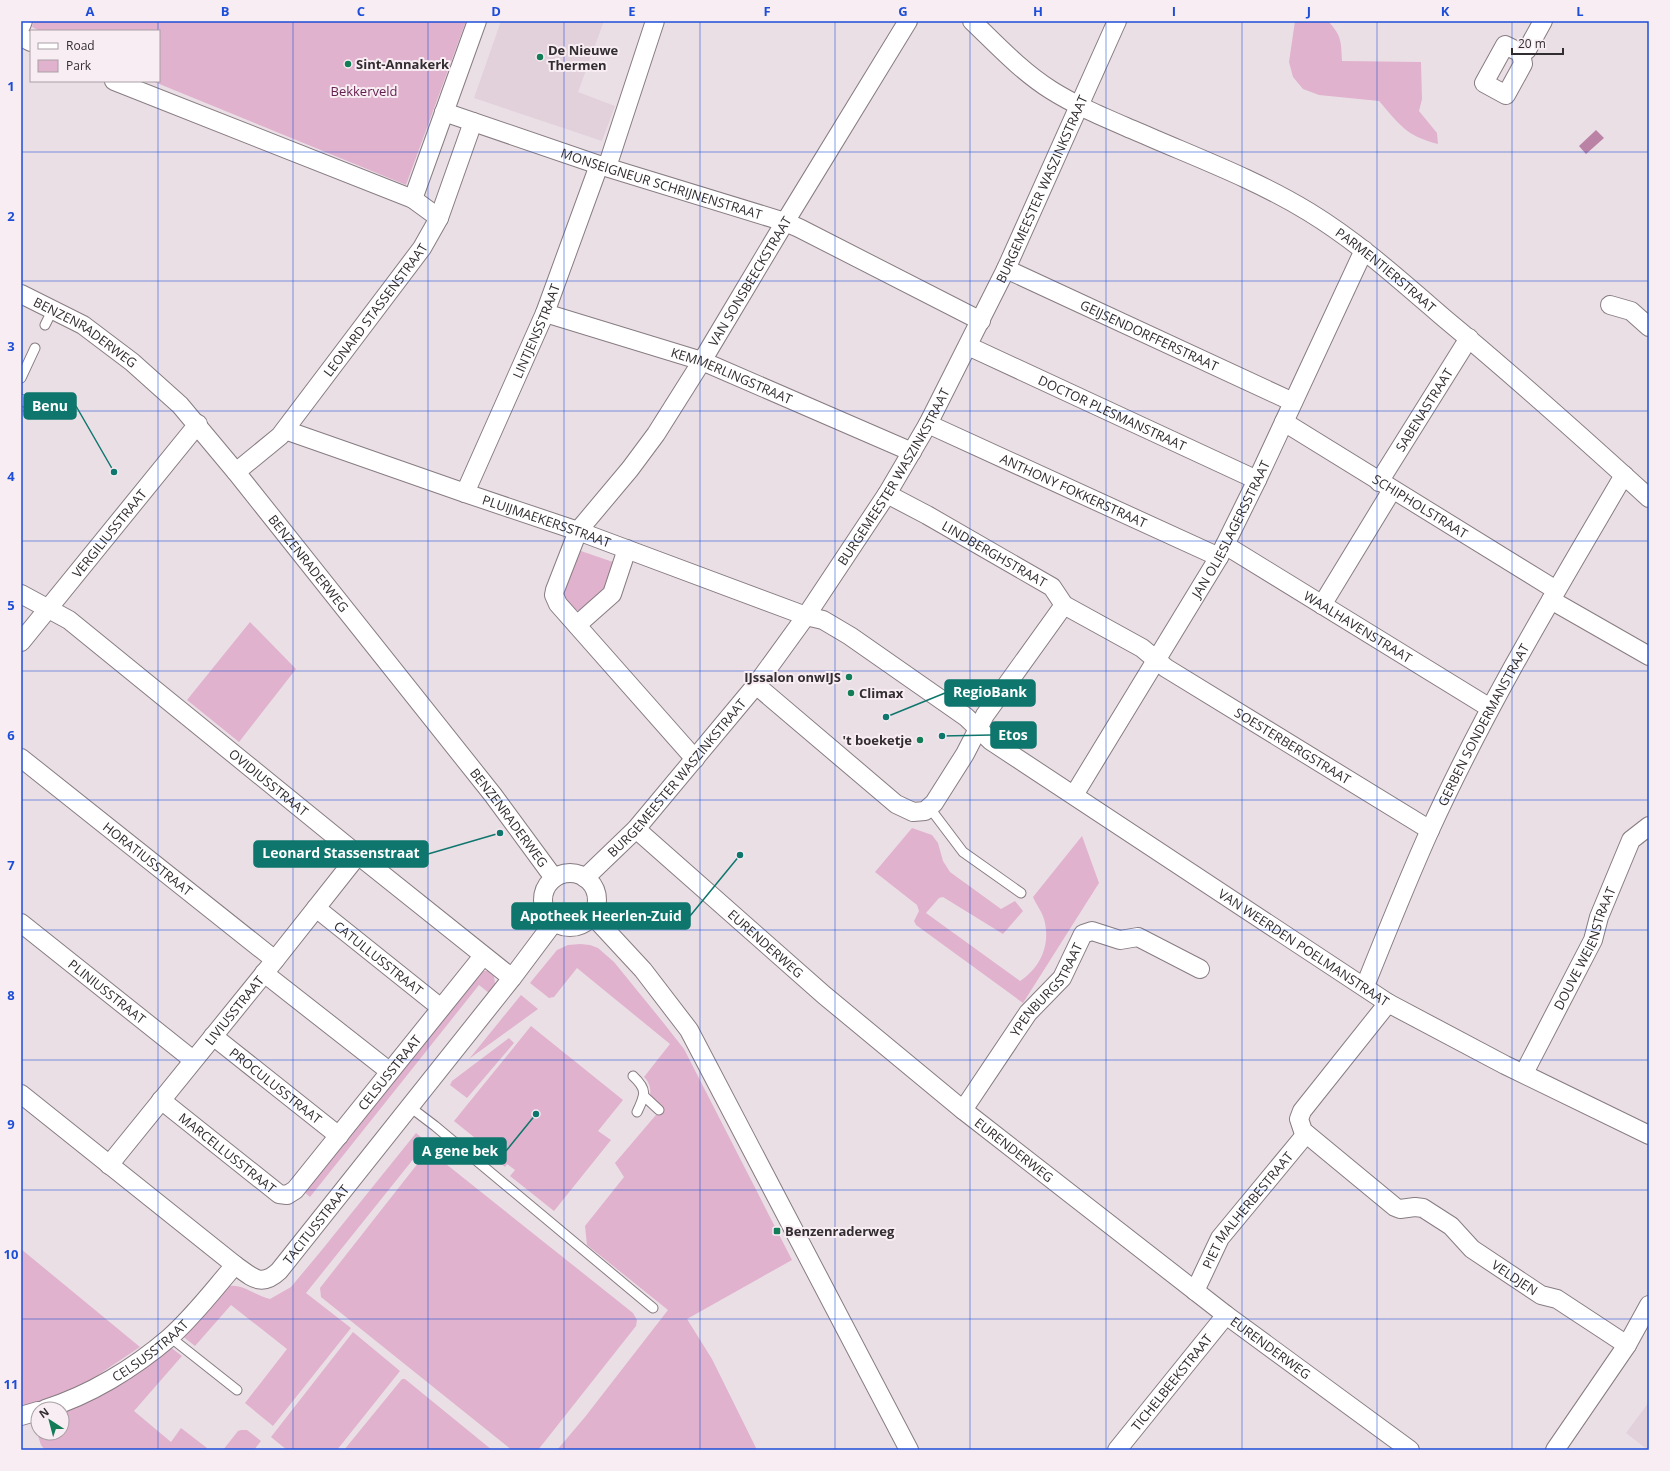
<svg xmlns="http://www.w3.org/2000/svg" width="1670" height="1471" viewBox="0 0 1670 1471" font-family="'Open Sans',sans-serif">
  <style>
    .built { fill: #e2d0db }
    .green { fill: #e0b2cd }
    .water { fill: #ba82a4 }
    .lines { fill: none; stroke-linecap: round; stroke-linejoin: round }
    .service-casing { stroke: #877c82; stroke-width: 11 }
    .minor-casing { stroke: #877c82; stroke-width: 20 }
    .service { stroke: #fff; stroke-width: 9 }
    .minor { stroke: #fff; stroke-width: 18 }
    .grid { fill: none; stroke: #1d4ed8; stroke-width: 1; stroke-opacity: 0.55 }
    .poi-dot { fill: #137d57; stroke: #f8edf3; stroke-width: 1.5 }
    .labels { text-anchor: middle; stroke-width: 4; stroke-linejoin: round; paint-order: stroke }
    .poi-label { font-size: 13px; font-weight: bold; fill: #322d30; stroke: #f8edf3; text-anchor: start }
    .park-label { font-size: 13px; fill: #631f4d; stroke: #f8edf3 }
    .street-label { font-size: 13px; fill: #322d30; stroke: #f8edf3 }
    .leader { fill: none; stroke: #0f766e; stroke-width: 1.5 }
    .callout-dot { fill: #0f766e; stroke: #f8edf3; stroke-width: 1.5 }
    .callout { fill: #0f766e; stroke: #0f766e; stroke-width: 1.5 }
    .callout-label { font-size: 14px; text-anchor: middle; font-weight: bold; fill: #fff }
    .neatline { fill: none; stroke: #1d4ed8; stroke-width: 1.5 }
    .grid-label { font-size: 13px; text-anchor: middle; font-weight: bold; fill: #1d4ed8 }
  </style>
  <rect width="100%" height="100%" fill="#ebdfe6"/>
  <path class="built" d="M 501,21 L 604,21 L 578,92 L 615,106 L 602,141 L 474,98 Z
    M 1649,1402 L 1649,1450 L 1648,1450 L 1626,1433 Z"/>
  <path class="green" d="M 34,21 L 466,21 L 406,185 L 152,81 L 159,81 L 159,31 L 40,31 L 32,27 Z
    M 1295,21 L 1328,21 C 1342,36 1341,42 1342,61 L 1421,62 L 1422,99 L 1419,111 L 1437,133 L 1438,144 C 1406,136 1400,125 1379,101 L 1319,95 L 1303,89 L 1293,77 L 1289,62 Z
    M 578,550 L 616,563 L 607,589 L 582,611 L 575,610 L 563,596 L 562,589 Z
    M 250,622 L 296,669 L 239,742 L 187,700 Z
    M 912,828 L 932,835 L 938,843 L 943,861 L 950,872 L 1001,909 L 1015,901 L 1023,911 L 1003,934 L 943,897 L 939,898 L 926,913 L 1020,981 C 1041,967 1051,944 1044,919 C 1042,912 1036,904 1033,897 L 1082,836 L 1099,883 L 1023,1003 L 916,925 L 914,921 L 919,911 L 917,905 L 875,872 Z
    M 580,944 L 590,945 L 598,948 L 614,962 L 662,1021 L 684,1049 L 792,1260 L 687,1319 L 712,1359 L 757,1450 L 557,1450 L 585,1417 L 668,1310 L 587,1245 L 585,1226 L 624,1177 L 615,1163 L 661,1109 L 649,1099 C 652,1092 650,1082 644,1077 L 670,1044 L 577,968 L 554,997 L 549,998 L 530,983 L 557,950 L 568,945 Z
    M 480,971 L 488,971 L 494,976 L 495,984 L 489,993 L 479,985 L 310,1197 L 302,1190 Z
    M 521,995 L 538,1009 L 469,1059 Z
    M 531,1026 L 623,1100 L 598,1131 L 611,1140 L 554,1211 L 510,1176 L 515,1170 L 507,1164 L 505,1167 L 498,1161 L 500,1158 L 454,1121 Z
    M 509,1038 L 514,1043 L 467,1098 L 450,1085 L 452,1081 Z
    M 416,1133 L 427,1142 L 306,1293 L 351,1328 L 273,1426 L 245,1403 L 287,1349 L 231,1305 L 195,1346 L 181,1335 L 229,1286 C 244,1284 255,1296 270,1299 L 291,1287 L 321,1251 Z
    M 427,1154 L 436,1156 L 633,1313 L 637,1320 L 636,1326 L 538,1450 L 512,1450 L 321,1297 L 320,1288 L 422,1158 Z
    M 21,1249 L 140,1347 L 89,1381 L 47,1402 L 21,1408 Z
    M 353,1332 L 400,1371 L 337,1450 L 287,1450 L 271,1437 Z
    M 169,1346 L 182,1356 L 134,1411 L 171,1442 L 181,1428 L 207,1448 L 206,1450 L 44,1449 L 41,1445 L 34,1424 L 38,1423 L 38,1433 L 62,1433 L 62,1413 C 104,1397 136,1376 169,1346 Z
    M 402,1379 L 405,1379 L 492,1450 L 344,1450 Z
    M 241,1430 L 247,1430 L 261,1441 L 254,1450 L 223,1450 L 238,1431 Z"/>
  <path class="water" d="M 1596,130 L 1604,138 L 1586,154 L 1579,146 Z"/>
  <g class="lines">
    <defs>
      <path id="service" d="M 45,325 L 53,309
        M 21,378 L 35,348
        M 21,399 L 38,412
        M 929,807 L 963,852 L 1021,893
        M 633,1076 C 648,1090 645,1095 637,1112
        M 645,1097 L 659,1110
        M 410,1107 L 435,1126 L 653,1308
        M 170,1337 L 237,1390"/>
      <g id="minor">
        <path id="s1" d="M 972,21 C 997,45 1021,71 1051,90 C 1078,107 1108,119 1138,132 C 1195,157 1255,179 1309,212 C 1358,242 1400,280 1444,318 C 1514,376 1582,437 1649,498"/>
        <path d="M 21,26 L 23,21"/>
        <path d="M 21,37 L 31,42"/>
        <path d="M 1505,45 L 1521,53 L 1523,64 L 1506,95 L 1484,83 Z"/>
        <path d="M 1521,53 L 1527,50 L 1543,21"/>
        <path d="M 114,81 L 413,199 L 439,218"/>
        <path id="s2" d="M 444,112 L 599,165 L 785,222 L 799,228 L 981,321"/>
        <path d="M 607,167 L 655,21"/>
        <path d="M 413,199 L 477,21"/>
        <path id="s3" d="M 1006,269 L 1293,402"/>
        <path id="s4" d="M 21,294 L 83,325 L 132,362 L 180,405 L 236,472 L 493,795 L 554,878"/>
        <path d="M 1610,305 L 1631,311 L 1649,327"/>
        <path id="s5" d="M 545,313 L 702,361 L 912,452"/>
        <path id="s6" d="M 968,346 L 1257,480"/>
        <path id="s7" d="M 1284,422 L 1556,590"/>
        <path id="s8" d="M 928,424 L 1219,557"/>
        <path id="s9" d="M 285,430 L 465,493 L 578,531 L 806,616 L 823,620 L 850,636 L 966,717 L 991,741 L 1388,1003 L 1505,1065 L 1649,1135"/>
        <path id="s10" d="M 236,472 L 280,436 L 422,248 L 439,218 L 473,122"/>
        <path id="s11" d="M 1379,482 L 1469,338"/>
        <path id="s12" d="M 465,493 L 545,313 L 599,165"/>
        <path id="s13" d="M 887,494 L 927,515 L 1052,587 L 1064,605 L 1142,648 L 1166,668 L 1430,830"/>
        <path id="s14" d="M 1225,545 L 1490,708"/>
        <path id="s15" d="M 21,594 L 69,620 L 358,855 L 512,978"/>
        <path d="M 1551,600 L 1649,656"/>
        <path d="M 1322,605 L 1392,490"/>
        <path d="M 577,625 L 612,594 L 627,549"/>
        <path id="s16" d="M 21,642 L 198,424"/>
        <path d="M 756,685 L 896,804 L 913,812 L 925,811 L 934,803 L 965,754 L 985,715 L 1064,605"/>
        <path id="s17" d="M 21,758 L 275,960"/>
        <path id="s18" d="M 695,759 L 558,604 L 554,595 L 555,590 L 578,531 L 630,469 L 656,434 L 702,361 L 785,222 L 908,21"/>
        <path id="s19" d="M 1074,795 L 1219,557 L 1257,480 L 1364,250"/>
        <path id="s20" d="M 636,829 L 824,995 L 963,1110 L 1226,1315 L 1410,1450"/>
        <circle cx="570" cy="900" r="27"/>
        <path id="s21" d="M 585,878 L 636,829 L 756,685 L 806,616 L 887,494 L 928,424 L 1006,269 L 1117,21"/>
        <path id="s22" d="M 316,908 L 441,1008"/>
        <path d="M 592,915 L 643,970 L 689,1030 L 909,1450"/>
        <path id="s23" d="M 21,923 L 193,1060"/>
        <path d="M 264,973 L 389,1071"/>
        <path id="s24" d="M 1365,986 C 1386,934 1407,881 1430,830 C 1486,707 1556,591 1624,475"/>
        <path id="s25" d="M 1388,1003 L 1302,1111 L 1299,1119 L 1303,1131 L 1395,1207 L 1400,1209 L 1415,1207 L 1423,1208 L 1451,1226 L 1472,1249 L 1541,1295 L 1557,1299 L 1627,1345"/>
        <path id="s26" d="M 213,1036 L 339,1136"/>
        <path id="s27" d="M 1524,1073 L 1593,940 L 1599,917 L 1631,840 L 1649,826"/>
        <path id="s28" d="M 21,1094 L 235,1265 C 252,1277 261,1288 279,1271 L 512,978 L 554,922"/>
        <path id="s29" d="M 161,1100 L 279,1194 L 287,1195 L 295,1190 L 483,956"/>
        <path id="s30" d="M 963,1110 L 1028,1013 L 1062,978 L 1083,934 L 1092,931 L 1120,940 L 1138,937 L 1200,969"/>
        <path id="s31" d="M 109,1165 L 275,960 L 358,855"/>
        <path id="s32" d="M 1195,1291 L 1220,1238 L 1306,1134"/>
        <path id="s33" d="M 45,1409 C 90,1395 134,1368 169,1338 C 194,1316 214,1289 235,1265"/>
        <path d="M 21,1416 L 38,1411"/>
        <path id="s34" d="M 1117,1450 L 1226,1315"/>
        <path d="M 1555,1450 L 1627,1345 L 1649,1305"/>
      </g>
    </defs>
    <use href="#service" class="service-casing"/>
    <use href="#minor" class="minor-casing"/>
    <use href="#service" class="service"/>
    <use href="#minor" class="minor"/>
  </g>
  <path class="grid" d="M 158,21 L 158,31M 293,21 L 293,1450M 428,21 L 428,1450M 564,21 L 564,1450M 700,21 L 700,1450M 835,21 L 835,1450M 970,21 L 970,1450M 1106,21 L 1106,1450M 1242,21 L 1242,1450M 1377,21 L 1377,1450M 1512,21 L 1512,1450M 158,81 L 158,1450M 21,152 L 1649,152M 21,281 L 1649,281M 21,411 L 1649,411M 21,541 L 1649,541M 21,671 L 1649,671M 21,800 L 1649,800M 21,930 L 1649,930M 21,1060 L 1649,1060M 21,1190 L 1649,1190M 21,1319 L 1649,1319"/>
  <g class="poi-dot">
    <circle cx="540" cy="57" r="4"/>
    <circle cx="348" cy="64" r="4"/>
    <circle cx="849" cy="677" r="4"/>
    <circle cx="851" cy="693" r="4"/>
    <circle cx="920" cy="740" r="4"/>
    <rect x="773" y="1227" width="8" height="8" rx="2"/>
  </g>
  <g class="labels">
    <g class="poi-label">
      <text x="548" y="55">De Nieuwe<tspan x="548" dy="15">Thermen</tspan></text>
      <text x="356" y="69">Sint-Annakerk</text>
      <text x="841" y="682" text-anchor="end">IJssalon onwIJS</text>
      <text x="859" y="698">Climax</text>
      <text x="912" y="745" text-anchor="end">'t boeketje</text>
      <text x="785" y="1236">Benzenraderweg</text>
    </g>
    <g class="park-label">
      <text x="364" y="96">Bekkerveld</text>
    </g>
    <g class="street-label">
      <text dy="5" stroke="none"><textPath href="#s2" startOffset="229">MONSEIGNEUR SCHRIJNENSTRAAT</textPath></text>
      <text dy="5" stroke="none"><textPath href="#s21" startOffset="832">BURGEMEESTER WASZINKSTRAAT</textPath></text>
      <text dy="5" stroke="none"><textPath href="#s1" startOffset="487">PARMENTIERSTRAAT</textPath></text>
      <text dy="5" stroke="none"><textPath href="#s18" startOffset="589">VAN SONSBEECKSTRAAT</textPath></text>
      <text dy="5" stroke="none"><textPath href="#s10" startOffset="215">LEONARD STASSENSTRAAT</textPath></text>
      <text dy="5" stroke="none"><textPath href="#s12" startOffset="177">LINTJENSSTRAAT</textPath></text>
      <text dy="5" stroke="none"><textPath href="#s4" startOffset="75">BENZENRADERWEG</textPath></text>
      <text dy="5" stroke="none"><textPath href="#s3" startOffset="158">GEIJSENDORFFERSTRAAT</textPath></text>
      <text dy="5" stroke="none"><textPath href="#s5" startOffset="197">KEMMERLINGSTRAAT</textPath></text>
      <text dy="5" stroke="none"><textPath href="#s11" startOffset="85">SABENASTRAAT</textPath></text>
      <text dy="5" stroke="none"><textPath href="#s6" startOffset="159">DOCTOR PLESMANSTRAAT</textPath></text>
      <text dy="5" stroke="none"><textPath href="#s21" startOffset="508">BURGEMEESTER WASZINKSTRAAT</textPath></text>
      <text dy="5" stroke="none"><textPath href="#s8" startOffset="160">ANTHONY FOKKERSTRAAT</textPath></text>
      <text dy="5" stroke="none"><textPath href="#s7" startOffset="160">SCHIPHOLSTRAAT</textPath></text>
      <text dy="5" stroke="none"><textPath href="#s9" startOffset="277">PLUIJMAEKERSSTRAAT</textPath></text>
      <text dy="5" stroke="none"><textPath href="#s19" startOffset="309">JAN OLIESLAGERSSTRAAT</textPath></text>
      <text dy="5" stroke="none"><textPath href="#s16" startOffset="140">VERGILIUSSTRAAT</textPath></text>
      <text dy="5" stroke="none"><textPath href="#s13" startOffset="123">LINDBERGHSTRAAT</textPath></text>
      <text dy="5" stroke="none"><textPath href="#s4" startOffset="399">BENZENRADERWEG</textPath></text>
      <text dy="5" stroke="none"><textPath href="#s14" startOffset="156">WAALHAVENSTRAAT</textPath></text>
      <text dy="5" stroke="none"><textPath href="#s24" startOffset="287">GERBEN SONDERMANSTRAAT</textPath></text>
      <text dy="5" stroke="none"><textPath href="#s13" startOffset="480">SOESTERBERGSTRAAT</textPath></text>
      <text dy="5" stroke="none"><textPath href="#s21" startOffset="136">BURGEMEESTER WASZINKSTRAAT</textPath></text>
      <text dy="5" stroke="none"><textPath href="#s15" startOffset="312">OVIDIUSSTRAAT</textPath></text>
      <text dy="5" stroke="none"><textPath href="#s4" startOffset="723">BENZENRADERWEG</textPath></text>
      <text dy="5" stroke="none"><textPath href="#s17" startOffset="162">HORATIUSSTRAAT</textPath></text>
      <text dy="5" stroke="none"><textPath href="#s20" startOffset="173">EURENDERWEG</textPath></text>
      <text dy="5" stroke="none"><textPath href="#s9" startOffset="1153">VAN WEERDEN POELMANSTRAAT</textPath></text>
      <text dy="5" stroke="none"><textPath href="#s27" startOffset="139">DOUVE WEIENSTRAAT</textPath></text>
      <text dy="5" stroke="none"><textPath href="#s22" startOffset="80">CATULLUSSTRAAT</textPath></text>
      <text dy="5" stroke="none"><textPath href="#s30" startOffset="147">YPENBURGSTRAAT</textPath></text>
      <text dy="5" stroke="none"><textPath href="#s23" startOffset="110">PLINIUSSTRAAT</textPath></text>
      <text dy="5" stroke="none"><textPath href="#s31" startOffset="199">LIVIUSSTRAAT</textPath></text>
      <text dy="5" stroke="none"><textPath href="#s29" startOffset="319">CELSUSSTRAAT</textPath></text>
      <text dy="5" stroke="none"><textPath href="#s26" startOffset="80">PROCULUSSTRAAT</textPath></text>
      <text dy="5" stroke="none"><textPath href="#s20" startOffset="496">EURENDERWEG</textPath></text>
      <text dy="5" stroke="none"><textPath href="#s29" startOffset="85">MARCELLUSSTRAAT</textPath></text>
      <text dy="5" stroke="none"><textPath href="#s32" startOffset="97">PIET MALHERBESTRAAT</textPath></text>
      <text dy="5" stroke="none"><textPath href="#s28" startOffset="384">TACITUSSTRAAT</textPath></text>
      <text dy="5" stroke="none"><textPath href="#s25" startOffset="423">VELDJEN</textPath></text>
      <text dy="5" stroke="none"><textPath href="#s20" startOffset="820">EURENDERWEG</textPath></text>
      <text dy="5" stroke="none"><textPath href="#s33" startOffset="121">CELSUSSTRAAT</textPath></text>
      <text dy="5" stroke="none"><textPath href="#s34" startOffset="87">TICHELBEEKSTRAAT</textPath></text>
    </g>
  </g>
  <path class="leader" d="M114 472L76 406M886 717L945 693M942 736L991 735M500 833L428 854M740 855L690 916M536 1114L506 1151"/>
  <g class="callout-dot">
    <circle cx="114" cy="472" r="4"/>
    <circle cx="886" cy="717" r="4"/>
    <circle cx="942" cy="736" r="4"/>
    <circle cx="500" cy="833" r="4"/>
    <circle cx="740" cy="855" r="4"/>
    <circle cx="536" cy="1114" r="4"/>
  </g>
  <g class="callout">
    <rect x="24" y="393" width="52" height="26" rx="4"/>
    <rect x="945" y="680" width="90" height="26" rx="4"/>
    <rect x="991" y="722" width="45" height="26" rx="4"/>
    <rect x="254" y="841" width="174" height="26" rx="4"/>
    <rect x="512" y="903" width="178" height="26" rx="4"/>
    <rect x="414" y="1138" width="92" height="26" rx="4"/>
  </g>
  <g class="callout-label">
    <text x="50" y="411">Benu</text>
    <text x="990" y="697">RegioBank</text>
    <text x="1013" y="740">Etos</text>
    <text x="341" y="858">Leonard Stassenstraat</text>
    <text x="601" y="921">Apotheek Heerlen-Zuid</text>
    <text x="460" y="1156">A gene bek</text>
  </g>
  <rect width="1670" height="1471" fill="none" stroke="#f8edf3" stroke-width="44"/>
  <rect x="30" y="30" width="130" height="52" fill="#f8edf3" stroke="#a9a0a5"/>
  <rect x="38" y="43" width="20" height="6" fill="#ffffff" stroke="#a9a0a5"/>
  <text x="66" y="50" font-size="12" fill="#322d30">Road</text>
  <rect x="38" y="60" width="20" height="12" fill="#e0b2cd" stroke="#a9a0a5"/>
  <text x="66" y="70" font-size="12" fill="#322d30">Park</text>
  <g transform="translate(50 1421) rotate(324)"><circle r="19" fill="#f8edf3" stroke="#a9a0a5"/>
  <path d="M0-3L7 15L0 10L-7 15Z" fill="#137d57"/>
  <text y="-6" font-size="11" font-weight="bold" text-anchor="middle" fill="#322d30">N</text>
  </g>
  <path d="M1512 48v6h51v-6" fill="none" stroke="#322d30" stroke-width="2"/>
  <text x="1518" y="48" font-size="12" fill="#322d30" stroke="#f8edf3" stroke-width="3" paint-order="stroke">20 m</text>
  <rect x="22" y="22" width="1626" height="1427" class="neatline"/>
  <g class="grid-label">
    <text x="90" y="16">A</text>
    <text x="225" y="16">B</text>
    <text x="361" y="16">C</text>
    <text x="496" y="16">D</text>
    <text x="632" y="16">E</text>
    <text x="767" y="16">F</text>
    <text x="903" y="16">G</text>
    <text x="1038" y="16">H</text>
    <text x="1174" y="16">I</text>
    <text x="1309" y="16">J</text>
    <text x="1445" y="16">K</text>
    <text x="1580" y="16">L</text>
    <text x="11" y="91">1</text>
    <text x="11" y="221">2</text>
    <text x="11" y="351">3</text>
    <text x="11" y="481">4</text>
    <text x="11" y="610">5</text>
    <text x="11" y="740">6</text>
    <text x="11" y="870">7</text>
    <text x="11" y="1000">8</text>
    <text x="11" y="1129">9</text>
    <text x="11" y="1259">10</text>
    <text x="11" y="1389">11</text>
  </g>
</svg>
